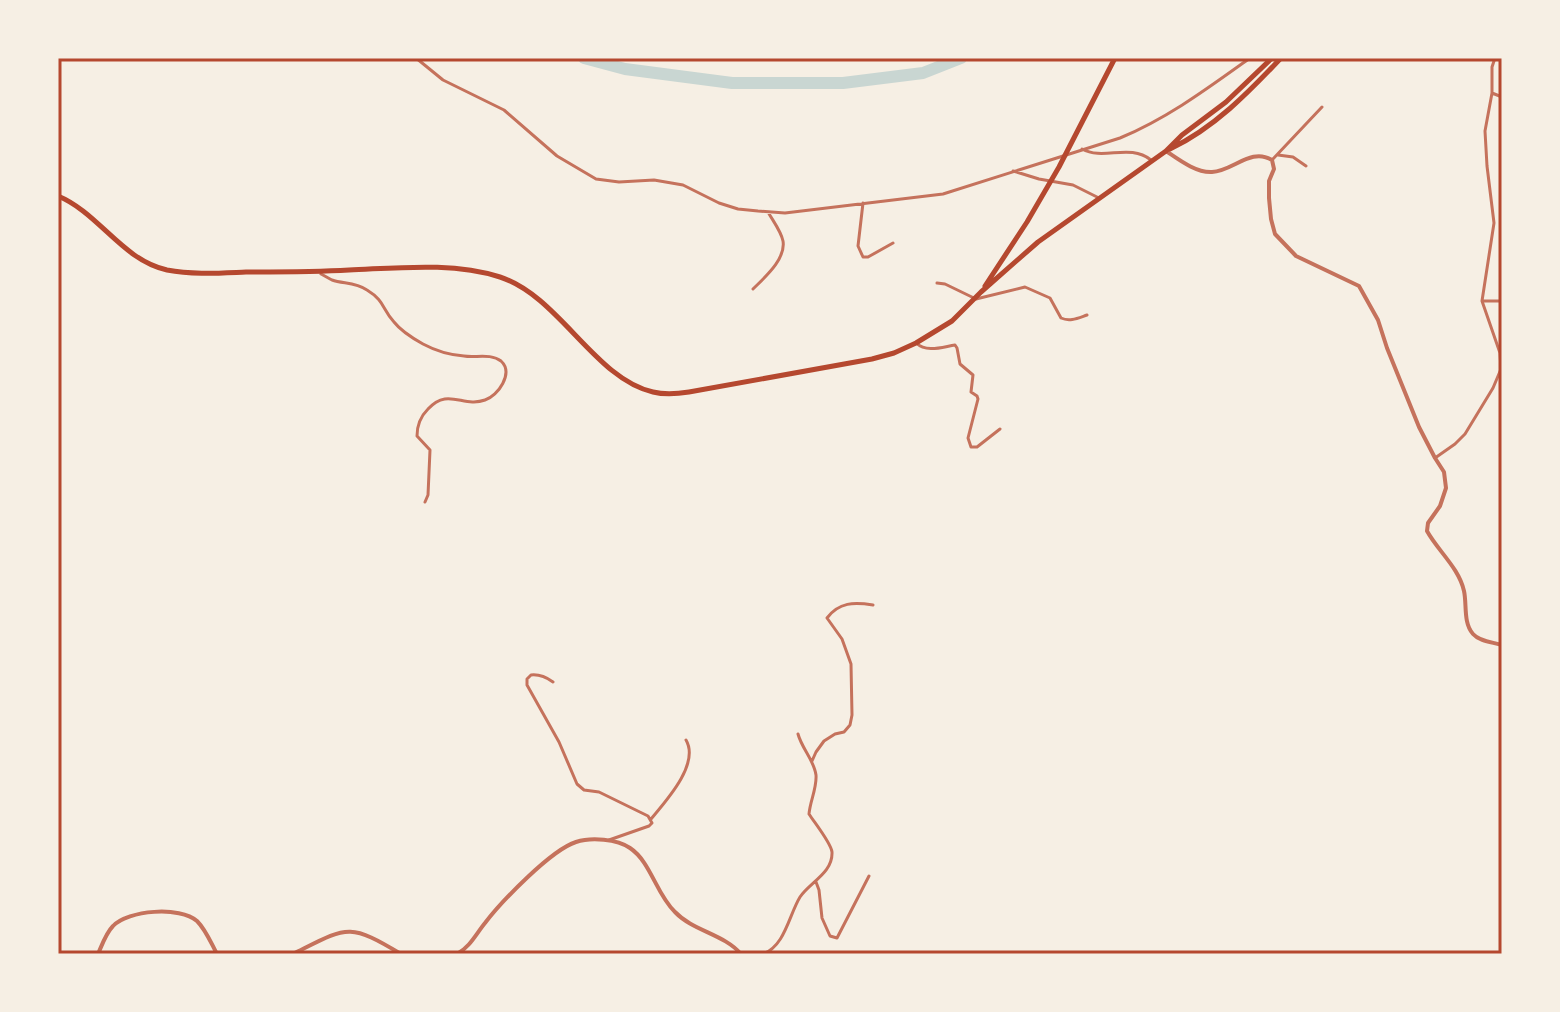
<svg xmlns="http://www.w3.org/2000/svg" width="1560" height="1012" viewBox="0 0 1560 1012" font-family="Overpass,sans-serif">
  <style>
    .lines { fill: none; stroke-linecap: round; stroke-linejoin: round }
    .river { stroke: #c9d6d2; stroke-width: 12 }
    .minor { stroke: #c5725c; stroke-width: 3 }
    .tertiary { stroke: #c5725c; stroke-width: 4 }
    .primary { stroke: #b5482f; stroke-width: 5 }
    .neatline { fill: none; stroke: #b5482f; stroke-width: 3 }
  </style>
  <rect width="100%" height="100%" fill="#f6efe4"/>
  <g class="lines">
    <path class="river" d="M 584,58 L 625,69 L 732,83 L 843,83 L 923,73 L 961,58"/>
    <path class="minor" d="M 416,58 L 443,80 L 504,110 L 557,156 L 596,179 L 619,182 L 654,180 L 683,185 L 719,203 L 738,209 L 758,211 L 785,213 L 943,194 L 1120,138 C 1168,118 1208,88 1250,58
      M 1492,93 L 1502,97
      M 1082,149 C 1104,161 1129,143 1151,160
      M 1278,155 L 1293,157 L 1306,166
      M 1272,160 L 1322,107
      M 1013,171 L 1039,179 L 1073,185 L 1097,197
      M 863,203 L 858,246 L 863,257 L 868,257 L 893,243
      M 321,274 C 325,276 328,278 332,280 C 343,284 355,282 367,290 C 385,301 382,309 394,322 C 401,331 414,339 423,344 C 436,351 450,355 464,356 C 475,358 491,353 501,361 C 514,373 498,396 485,400 C 463,408 448,387 428,409 C 421,416 417,426 417,436 L 430,450 L 428,495 L 425,502
      M 937,283 L 945,284 L 976,299 L 1025,287 L 1050,298 L 1061,318 C 1070,322 1078,318 1087,315
      M 753,289 C 765,277 786,259 783,241 C 781,231 773,221 768,212
      M 1482,301 L 1502,301
      M 916,343 C 927,353 942,347 955,345 L 957,348 L 960,364 L 973,375 L 971,392 L 977,396 L 978,399 L 968,438 L 971,447 L 977,447 L 1000,429
      M 1435,458 L 1455,444 L 1465,434 L 1493,388 L 1501,369 L 1500,353 L 1482,301 L 1494,223 L 1487,166 L 1485,131 L 1492,93 L 1492,67 L 1495,58
      M 553,682 C 546,677 540,674 531,675 L 527,679 L 527,685 L 559,742 L 577,784 L 584,790 L 599,792 L 648,816 L 652,823 L 649,826 L 609,840
      M 812,761 L 816,752 L 824,741 L 835,734 L 844,732 L 850,725 L 852,715 L 851,664 L 842,639 L 827,618 C 839,602 854,602 873,605
      M 651,819 C 666,801 700,764 686,740
      M 816,882 L 819,890 L 822,918 L 830,936 L 837,938 L 869,876
      M 763,954 C 785,946 789,915 800,897 C 810,882 833,873 832,852 C 831,843 814,822 809,814 C 810,801 817,788 816,775 C 814,760 802,749 798,734"/>
    <path class="tertiary" d="M 1166,151 C 1178,159 1196,173 1212,172 C 1233,171 1251,147 1272,160 L 1274,169 L 1269,181 L 1269,198 L 1271,219 L 1275,234 L 1296,256 L 1359,286 L 1378,320 L 1387,348 L 1419,427 L 1435,458 L 1444,472 L 1446,488 L 1440,506 L 1428,523 L 1427,531 C 1438,551 1459,568 1464,591 C 1467,604 1463,623 1473,634 C 1480,642 1493,642 1502,645
      M 98,954 C 102,945 106,933 113,926 C 128,910 180,906 197,921 C 206,930 211,943 217,954
      M 293,954 C 347,927 348,922 401,954
      M 457,954 C 470,947 476,934 485,923 C 502,901 551,850 576,842 C 591,837 617,839 630,848 C 651,862 656,894 675,912 C 693,931 724,934 741,954"/>
    <path class="primary" d="M 1170,149 C 1214,128 1248,93 1281,58
      M 58,196 C 99,213 122,260 167,270 C 193,275 220,273 246,272 C 280,272 315,272 349,270 C 399,268 452,262 500,277 C 559,296 595,379 653,392 C 665,395 677,394 689,392 L 872,359 L 894,353 L 916,343 L 952,321 L 981,292 L 1038,242 L 1166,151 L 1182,135 L 1226,102 L 1272,58
      M 985,286 L 1027,222 L 1059,167 L 1115,58"/>
  </g>
  <rect width="1560" height="1012" fill="none" stroke="#f6efe4" stroke-width="120"/>
  <rect x="60" y="60" width="1440" height="892" class="neatline"/>
</svg>
